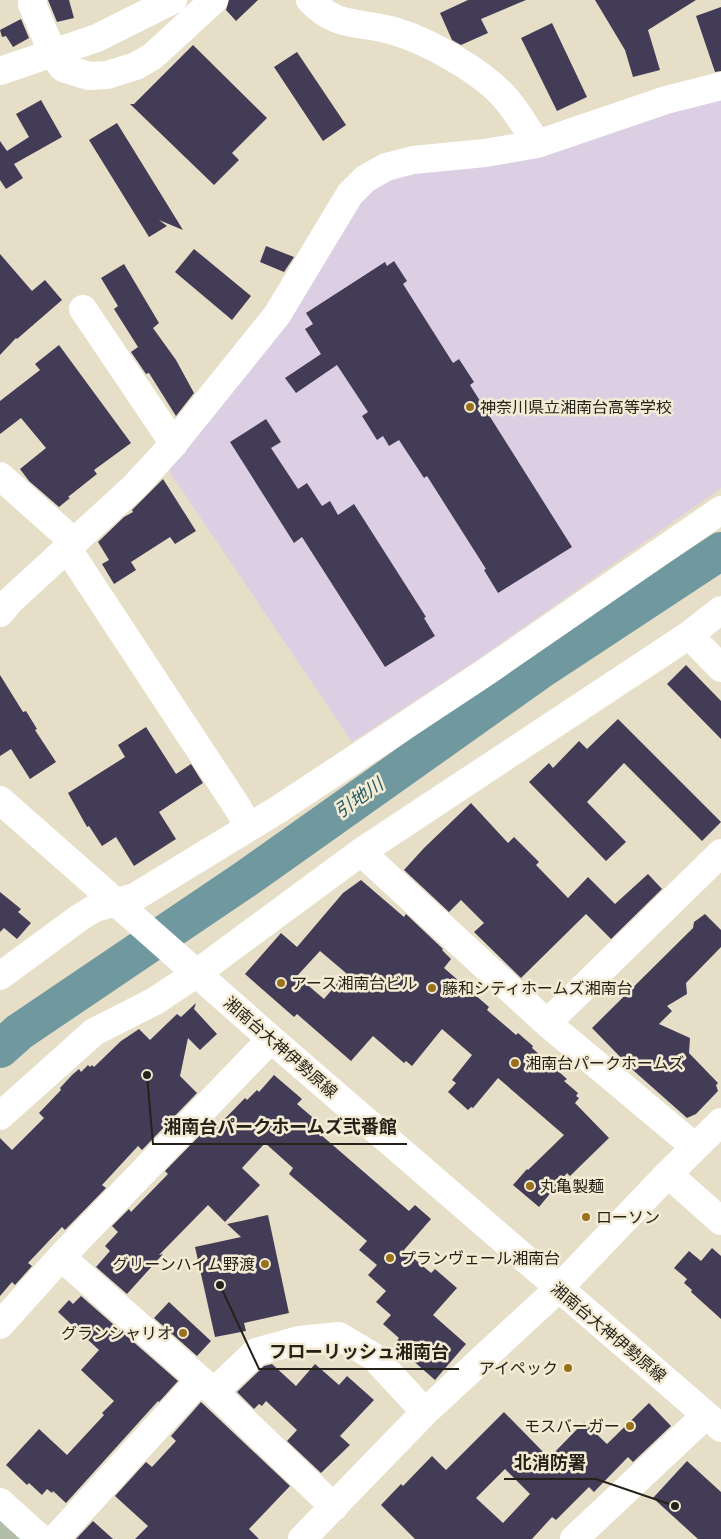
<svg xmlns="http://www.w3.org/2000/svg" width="721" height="1539" viewBox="0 0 721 1539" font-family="Barlow,'Noto Sans JP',sans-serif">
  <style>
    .education { fill: #ddcfe3 }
    .green { fill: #b3bea9 }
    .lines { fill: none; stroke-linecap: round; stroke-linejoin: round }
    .river { stroke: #70999f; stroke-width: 38 }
    .building { fill: #433c56; fill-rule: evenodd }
    .minor { stroke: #fff; stroke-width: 28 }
    .poi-dot { fill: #97711c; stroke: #f4ebd4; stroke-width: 2 }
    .labels { text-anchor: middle; stroke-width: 5; stroke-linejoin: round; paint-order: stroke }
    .poi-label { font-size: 16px; fill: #252219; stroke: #f4ebd4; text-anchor: start }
    .street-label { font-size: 16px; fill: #252219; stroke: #f4ebd4 }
    .water-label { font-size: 18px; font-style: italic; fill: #1e5860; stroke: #f4ebd4 }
    .leader { fill: none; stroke: #252219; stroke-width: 2 }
    .callout-dot { fill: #252219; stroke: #f4ebd4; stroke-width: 2 }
    .callout-label { font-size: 18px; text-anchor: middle; font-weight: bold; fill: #252219; stroke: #f4ebd4; stroke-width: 5; stroke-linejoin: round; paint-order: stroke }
  </style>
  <rect width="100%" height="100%" fill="#e7dec7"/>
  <path class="education" d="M 721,94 L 721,488 L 480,658 L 352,742 L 167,468 L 269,346 L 311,286 L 356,205 L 369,185 Z"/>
  <path class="green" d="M 0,1502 L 28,1539 L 0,1539 Z"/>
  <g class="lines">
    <path class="river" d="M 0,1049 L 19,1032 L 247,878 L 539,671 L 721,551"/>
  </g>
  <path class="building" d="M 48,0 L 69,0 L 74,18 L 57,22 Z
    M 229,0 L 258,0 L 236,21 L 226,10 Z
    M 468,0 L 526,0 L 481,19 L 488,33 L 461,45 L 452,40 L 440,13 Z
    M 595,0 L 696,0 L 648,30 L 660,70 L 633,77 L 625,50 Z
    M 721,7 L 721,71 L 715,72 L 696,16 Z
    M 21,19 L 29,38 L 13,47 L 6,36 L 2,37 L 0,30 Z
    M 552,23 L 587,97 L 557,111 L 521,38 Z
    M 193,45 L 267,118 L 232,153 L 239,160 L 214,185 L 130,104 L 134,104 Z
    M 297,52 L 346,125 L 323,141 L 274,67 Z
    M 41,100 L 62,137 L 14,164 L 23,178 L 6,189 L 0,180 L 0,141 L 7,151 L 29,137 L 16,114 Z
    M 117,123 L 183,230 L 159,220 L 167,226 L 149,237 L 89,140 Z
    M 266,246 L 294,257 L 284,272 L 260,262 Z
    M 194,249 L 251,296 L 232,320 L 175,272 Z
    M 0,254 L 32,291 L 45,280 L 62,300 L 17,339 L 16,338 L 0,355 Z
    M 394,261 L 407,281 L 403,284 L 453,363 L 459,359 L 474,382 L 470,385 L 572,547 L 498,593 L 484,570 L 486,569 L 427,476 L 424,478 L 399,440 L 389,446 L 383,436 L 377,440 L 362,416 L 368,412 L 337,365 L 296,393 L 285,378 L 321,354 L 305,329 L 313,324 L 306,313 L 385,262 L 387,266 Z
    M 124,264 L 159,323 L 153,328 L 176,360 L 194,393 L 176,416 L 149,373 L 146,374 L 131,352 L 138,347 L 114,309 L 118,306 L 101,278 Z
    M 59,345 L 131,443 L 94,470 L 97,474 L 68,497 L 70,498 L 59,507 L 29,481 L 20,469 L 46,448 L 21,418 L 0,434 L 0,401 L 40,370 L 35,364 Z
    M 266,419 L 281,442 L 271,448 L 298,489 L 307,483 L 322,506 L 330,501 L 338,515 L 354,504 L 426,617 L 424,618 L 435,636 L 385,667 L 302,537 L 294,543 L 230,442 Z
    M 163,479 L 196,531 L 175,544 L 170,537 L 131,562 L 136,570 L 114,584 L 102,564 L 109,560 L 98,542 L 124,517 L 133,512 L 132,510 Z
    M 686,665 L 721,701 L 721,739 L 667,684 Z
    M 0,675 L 23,712 L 26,711 L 37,729 L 35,730 L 56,762 L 30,779 L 11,749 L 0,756 Z
    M 618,719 L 721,822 L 702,841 L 624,763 L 587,802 L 626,842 L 606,861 L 529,782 L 549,763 L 553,768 L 579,741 L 587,749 Z
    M 146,727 L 176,774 L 191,764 L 203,783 L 159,812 L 176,839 L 134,866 L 116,837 L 102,846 L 89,826 L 87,827 L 68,793 L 125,757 L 118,745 Z
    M 471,803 L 508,843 L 514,837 L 539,862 L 536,865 L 568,898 L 588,877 L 615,904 L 648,874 L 662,889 L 611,939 L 586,914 L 521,978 L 474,932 L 484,923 L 461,900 L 449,912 L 404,870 L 424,848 Z
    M 361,880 L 404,917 L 406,914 L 443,949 L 442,950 L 451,959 L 444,968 L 489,1007 L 487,1010 L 516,1035 L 518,1033 L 533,1046 L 532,1048 L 567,1079 L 564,1081 L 578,1093 L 576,1096 L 579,1098 L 575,1103 L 609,1138 L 570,1176 L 567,1173 L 539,1207 L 513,1185 L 527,1169 L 528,1170 L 564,1135 L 498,1078 L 473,1108 L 471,1107 L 468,1110 L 448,1092 L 456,1083 L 452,1080 L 472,1055 L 442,1029 L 412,1066 L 406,1061 L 404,1063 L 373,1036 L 351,1061 L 297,1014 L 294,1017 L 245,974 L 281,933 L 297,947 L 343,893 ZM 320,951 L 346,973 L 324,999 L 297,976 Z
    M 0,892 L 21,909 L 18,912 L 31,923 L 17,939 L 4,928 L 0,932 Z
    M 705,914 L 721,930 L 721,947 L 686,983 L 687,994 L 667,1006 L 672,1011 L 659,1024 L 690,1038 L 689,1053 L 718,1083 L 716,1085 L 718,1091 L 696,1114 L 687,1118 L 634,1071 L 592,1028 L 693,928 L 694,922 Z
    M 196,1003 L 194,1009 L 217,1034 L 200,1050 L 188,1038 L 180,1076 L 197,1093 L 142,1150 L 138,1146 L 102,1185 L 106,1188 L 65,1230 L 62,1227 L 28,1263 L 32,1266 L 15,1285 L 12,1282 L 0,1296 L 0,1138 L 12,1150 L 44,1118 L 39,1113 L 61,1090 L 60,1088 L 72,1075 L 79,1069 L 81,1072 L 88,1065 L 90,1067 L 92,1065 L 94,1067 L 121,1041 L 139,1029 L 150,1040 L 177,1014 L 181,1017 Z
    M 274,1075 L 302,1099 L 297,1104 L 318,1122 L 313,1128 L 409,1211 L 415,1205 L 431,1219 L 404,1250 L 431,1273 L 435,1269 L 457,1288 L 433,1315 L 466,1344 L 435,1380 L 394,1344 L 399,1338 L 383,1324 L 391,1315 L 376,1302 L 386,1291 L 368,1275 L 377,1265 L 359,1250 L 367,1241 L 289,1174 L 293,1168 L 265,1143 L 242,1168 L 260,1185 L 225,1222 L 208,1205 L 159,1255 L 163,1254 L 127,1294 L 96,1267 L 110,1251 L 105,1246 L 118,1232 L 112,1226 L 129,1209 L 131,1212 L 168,1174 L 165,1171 L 208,1127 L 210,1134 L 245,1098 L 247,1100 L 257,1090 L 259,1092 Z
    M 268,1215 L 289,1313 L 244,1323 L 246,1331 L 215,1337 L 195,1247 L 241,1237 L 227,1224 Z
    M 712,1248 L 721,1256 L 721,1319 L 691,1292 L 692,1290 L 684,1283 L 687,1279 L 674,1268 L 689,1251 L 701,1261 Z
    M 81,1296 L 178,1381 L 159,1402 L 158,1401 L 66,1503 L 53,1491 L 52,1493 L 47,1489 L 42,1495 L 29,1483 L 27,1485 L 6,1465 L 39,1429 L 67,1455 L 104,1415 L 102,1413 L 114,1401 L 81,1370 L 99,1350 L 58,1312 L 69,1300 L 73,1304 Z
    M 169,1302 L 211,1341 L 197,1356 L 154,1318 Z
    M 272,1364 L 296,1386 L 315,1364 L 339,1385 L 347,1376 L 374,1400 L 340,1436 L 350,1445 L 321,1473 L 287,1441 L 297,1430 L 266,1401 L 262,1406 L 259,1404 L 254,1409 L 237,1392 L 264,1366 Z
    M 201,1402 L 290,1486 L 249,1529 L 259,1539 L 135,1539 L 148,1526 L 115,1496 L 146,1462 L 152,1467 L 176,1441 L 171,1436 Z
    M 649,1403 L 671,1426 L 633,1462 L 628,1457 L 594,1492 L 589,1487 L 556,1520 L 552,1517 L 532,1539 L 415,1539 L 381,1505 L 401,1484 L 403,1486 L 432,1456 L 446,1470 L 504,1412 L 549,1458 L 584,1422 L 607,1444 ZM 505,1469 L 530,1494 L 503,1523 L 476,1498 Z
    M 687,1461 L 721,1492 L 721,1539 L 698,1539 L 653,1498 Z
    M 93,1521 L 113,1539 L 76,1539 Z"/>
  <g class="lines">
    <path class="minor" d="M 33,0 L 32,4 L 53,54 L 63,68 L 89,76 L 107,75 L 136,66 L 153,56 L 214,0
      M 310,0 C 337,29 360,21 394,31 C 428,41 484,72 507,100 C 518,113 527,129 537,144
      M 0,71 L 97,38 L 173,0
      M 83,309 L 174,444
      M 0,476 L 74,542
      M 65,550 L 73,557 L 236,805 L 249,827
      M 0,613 L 11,600 L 134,487 L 170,448 L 277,315 L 350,194 L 365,179 L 386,167 L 413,160 L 485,153 L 537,144 L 666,100 L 721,86
      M 689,635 L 721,668
      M 0,800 L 271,1039 L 721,1428
      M 361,852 L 547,1023 L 695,1147
      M 0,976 L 79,918 L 95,908 L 135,897 L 279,809 L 486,672 L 721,510
      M 547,1023 L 721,853
      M 0,1116 L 94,1032 L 155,1001 L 197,973 L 361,852 L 689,635 L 721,610
      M 668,1174 L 721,1221
      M 61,1257 L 214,1392 L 334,1507
      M 0,1325 L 61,1257 L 271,1039
      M 214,1392 L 256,1352 L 299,1340 L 339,1336 L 374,1357 L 425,1412
      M 0,1502 L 41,1539
      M 55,1539 L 200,1380
      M 302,1539 L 425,1412 L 558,1289 L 668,1174 L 721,1122
      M 574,1539 L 706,1415"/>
  </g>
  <g class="poi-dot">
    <circle cx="470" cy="407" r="5"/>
    <circle cx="281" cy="983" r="5"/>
    <circle cx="432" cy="988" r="5"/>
    <circle cx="515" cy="1063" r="5"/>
    <circle cx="530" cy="1186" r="5"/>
    <circle cx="586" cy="1217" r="5"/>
    <circle cx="390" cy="1258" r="5"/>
    <circle cx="265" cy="1264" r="5"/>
    <circle cx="183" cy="1333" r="5"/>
    <circle cx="568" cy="1368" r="5"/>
    <circle cx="630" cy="1426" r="5"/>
  </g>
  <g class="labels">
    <g class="poi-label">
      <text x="480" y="413">神奈川県立湘南台高等学校</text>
      <text x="291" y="989">アース湘南台ビル</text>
      <text x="442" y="994">藤和シティホームズ湘南台</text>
      <text x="525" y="1069">湘南台パークホームズ</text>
      <text x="540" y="1192">丸亀製麺</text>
      <text x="596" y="1223">ローソン</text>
      <text x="400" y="1264">プランヴェール湘南台</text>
      <text x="255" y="1270" text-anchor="end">グリーンハイム野渡</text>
      <text x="173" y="1339" text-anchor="end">グランシャリオ</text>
      <text x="558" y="1374" text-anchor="end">アイペック</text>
      <text x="620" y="1432" text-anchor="end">モスバーガー</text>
    </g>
    <g class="street-label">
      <text transform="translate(281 1047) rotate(41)" y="6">湘南台大神伊勢原線</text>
      <text transform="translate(609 1332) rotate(40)" y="6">湘南台大神伊勢原線</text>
    </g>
    <g class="water-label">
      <text transform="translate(359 798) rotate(-35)" y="6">引地川</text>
    </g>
  </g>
  <path class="leader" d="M147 1075L153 1144H407M220 1285L259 1369H459M675 1506L596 1479H504"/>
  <g class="callout-dot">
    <circle cx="147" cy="1075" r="5"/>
    <circle cx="220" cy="1285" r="5"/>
    <circle cx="675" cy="1506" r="5"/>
  </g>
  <g class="callout-label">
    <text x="280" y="1133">湘南台パークホームズ弐番館</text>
    <text x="359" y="1358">フローリッシュ湘南台</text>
    <text x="550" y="1469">北消防署</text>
  </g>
</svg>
